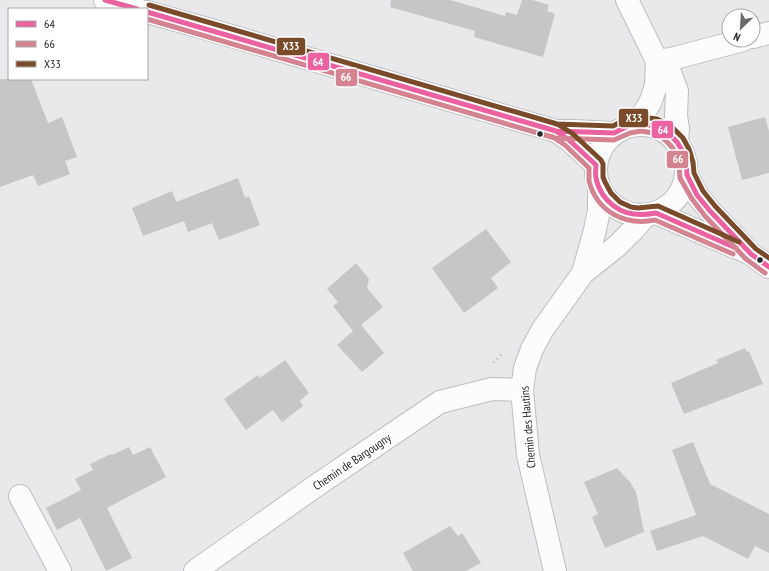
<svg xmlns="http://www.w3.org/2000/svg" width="769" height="571" viewBox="0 0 769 571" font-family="'PT Sans Narrow',sans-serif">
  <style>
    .building { fill: #c6c6c7 }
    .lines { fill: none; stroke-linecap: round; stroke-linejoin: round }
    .minor-casing { stroke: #bebdc0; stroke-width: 24 }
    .major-casing { stroke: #bebdc0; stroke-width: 24 }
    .path { stroke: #c9c9ca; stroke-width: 2.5; stroke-dasharray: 2 3; stroke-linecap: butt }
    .minor { stroke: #fcfcfc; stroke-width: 22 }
    .major { stroke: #fcfcfc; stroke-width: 22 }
    .bus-1-casing { stroke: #fff; stroke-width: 8 }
    .bus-2-casing { stroke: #fff; stroke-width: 8 }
    .bus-3-casing { stroke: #fff; stroke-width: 8 }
    .bus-1 { stroke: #ec619f; stroke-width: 5 }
    .bus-2 { stroke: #d48390; stroke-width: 5 }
    .bus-3 { stroke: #7a4b2a; stroke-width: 5 }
    .bus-dot { fill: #262527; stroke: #fff; stroke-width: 1.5 }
    .labels { text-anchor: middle; stroke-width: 3.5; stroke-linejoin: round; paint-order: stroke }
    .street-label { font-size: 12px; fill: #262527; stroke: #fff }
    .line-badge { stroke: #fff; stroke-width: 1.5 }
    .badge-label { font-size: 11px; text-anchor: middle; font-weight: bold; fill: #fff }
  </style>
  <rect width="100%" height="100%" fill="#e9e8eb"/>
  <path class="building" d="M 391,0 L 450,0 L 505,16 L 506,12 L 517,15 L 522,0 L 532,0 L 549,5 L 547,11 L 555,14 L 543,57 L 474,37 L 475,31 L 390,7 Z
    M 0,79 L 31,79 L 48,123 L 62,117 L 77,157 L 65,161 L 70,174 L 38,186 L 33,175 L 0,187 Z
    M 765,117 L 769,131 L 769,173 L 742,180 L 728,127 Z
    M 238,178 L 245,198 L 249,196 L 260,225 L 219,240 L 212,223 L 188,232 L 184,221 L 143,236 L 132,208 L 172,191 L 182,216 L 176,202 Z
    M 486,229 L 511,262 L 491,278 L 498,288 L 464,313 L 432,268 Z
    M 356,263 L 369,279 L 367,288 L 383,307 L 361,325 L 384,353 L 362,372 L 337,345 L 353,331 L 333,306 L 338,302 L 327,289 Z
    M 745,348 L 747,352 L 749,351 L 763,384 L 684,414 L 671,383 L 718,363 L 716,360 Z
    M 285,360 L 309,393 L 300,401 L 303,406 L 282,422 L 273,410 L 246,430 L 224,399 L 258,375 L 260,378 Z
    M 693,442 L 710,484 L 769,514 L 769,553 L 755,546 L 748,559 L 703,536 L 657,551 L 650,531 L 696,515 L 672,450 Z
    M 129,447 L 133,455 L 150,447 L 166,477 L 107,508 L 132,558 L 106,571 L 80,518 L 57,530 L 46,508 L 81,490 L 75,479 L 93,470 L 90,464 L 111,454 L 112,455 Z
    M 617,468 L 630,482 L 636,492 L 644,532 L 605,548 L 592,517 L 598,514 L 584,482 Z
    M 450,526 L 458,536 L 462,533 L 481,563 L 466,571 L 413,571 L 403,553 Z"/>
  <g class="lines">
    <defs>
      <path id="minor" d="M 627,0 L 657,61 L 671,75 L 677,91 L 676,116 L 678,128 L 677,142
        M 753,37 L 769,33
        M 657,61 L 675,58 L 743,40
        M 628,126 L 643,114 L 650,103 L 656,86 L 657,61
        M 583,273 L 595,230 L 599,210 L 599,187
        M 20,496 L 60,571
        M 195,571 L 320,483 L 440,402 L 492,389 L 522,390
        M 555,571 L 528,455 L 522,390 L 525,368 L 532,349 L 543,329 L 583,273 L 617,246 L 634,229 L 646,215"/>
      <path id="major" d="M 105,0 L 137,9
        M 147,12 L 204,28 L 556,131 L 573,131 L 614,133
        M596 170a45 45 0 1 1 90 0a45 45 0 1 1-90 0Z
        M 556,131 L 569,140 L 596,165
        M 687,175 L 697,195 L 710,211 L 744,247
        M 656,213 L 751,254 L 769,267"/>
    </defs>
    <use href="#minor" class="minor-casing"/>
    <use href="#major" class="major-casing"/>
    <path class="path" d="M 493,363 L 502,354"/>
    <use href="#minor" class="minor"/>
    <use href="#major" class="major"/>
    <defs>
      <path id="bus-1" d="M 105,0 L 137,9
        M 147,12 L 556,131 L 614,133 L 628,126 L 641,124 L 655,126 L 667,132 L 677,142 L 683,152 L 686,163 L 687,175 L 697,195 L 710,211 L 751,254 L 769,267
        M 542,127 L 556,131 L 569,140 L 596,165 C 596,169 595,174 596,178 C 597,184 600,190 603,195 C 617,214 635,217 656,213 L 736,248"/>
      <path id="bus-2" d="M 147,19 L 555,138 L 614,140 L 630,133 L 641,131 L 653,133 L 663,138 L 671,146 L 677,155 L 679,164 L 680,178 L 692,199 L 705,216 L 746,259 L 765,273
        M 540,134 L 553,137 L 565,145 L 589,168 C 589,172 589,177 589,181 C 597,212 625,226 655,220 L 733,254"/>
      <path id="bus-3" d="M 149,5 L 557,124 L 613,126 L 626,119 L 641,117 L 657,119 L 671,126 L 683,138 L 689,149 L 693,162 L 694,173 L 703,191 L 715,206 L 756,249 L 769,258
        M 544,120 L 559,125 L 573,134 L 601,160 L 603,164 L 603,177 L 605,182 L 611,193 L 620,202 L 631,207 L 638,208 L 658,206 L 739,242"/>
    </defs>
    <use href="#bus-1" class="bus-1-casing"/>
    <use href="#bus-2" class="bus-2-casing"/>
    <use href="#bus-3" class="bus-3-casing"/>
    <use href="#bus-1" class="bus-1"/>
    <use href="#bus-2" class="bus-2"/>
    <use href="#bus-3" class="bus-3"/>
  </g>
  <g class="bus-dot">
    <circle cx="540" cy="134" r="3.5"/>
    <circle cx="760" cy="260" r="3.5"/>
  </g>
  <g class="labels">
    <g class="street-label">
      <text transform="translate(528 427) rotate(-95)" y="4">Chemin des Hautins</text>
      <text transform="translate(352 462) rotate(-34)" y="4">Chemin de Bargougny</text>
    </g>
  </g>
  <g class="line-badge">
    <rect x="276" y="37" width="30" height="19" rx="4" fill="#7a4b2a"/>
    <rect x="307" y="52" width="23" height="19" rx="4" fill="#ec619f"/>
    <rect x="335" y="68" width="23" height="19" rx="4" fill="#d48390"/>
    <rect x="618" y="108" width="31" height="20" rx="4" fill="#7a4b2a"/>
    <rect x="651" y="120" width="23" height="19" rx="4" fill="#ec619f"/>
    <rect x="666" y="150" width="23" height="19" rx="4" fill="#d48390"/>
  </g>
  <g class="badge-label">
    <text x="291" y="50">X33</text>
    <text x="318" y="66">64</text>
    <text x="346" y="81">66</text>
    <text x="634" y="122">X33</text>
    <text x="663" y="134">64</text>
    <text x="678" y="163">66</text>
  </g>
  <rect x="8" y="8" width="140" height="72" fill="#ffffff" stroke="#a8a8a9"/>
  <rect x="16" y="21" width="20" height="6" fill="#ec619f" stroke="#a8a8a9"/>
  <text x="44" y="28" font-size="12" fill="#262527">64</text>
  <rect x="16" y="41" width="20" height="6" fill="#d48390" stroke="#a8a8a9"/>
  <text x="44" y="48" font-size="12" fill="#262527">66</text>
  <rect x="16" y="61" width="20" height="6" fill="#7a4b2a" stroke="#a8a8a9"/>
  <text x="44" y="68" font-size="12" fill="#262527">X33</text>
  <g transform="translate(741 28) rotate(205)"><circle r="19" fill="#ffffff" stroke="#a8a8a9"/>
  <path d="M0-3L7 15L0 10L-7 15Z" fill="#6a696c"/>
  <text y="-6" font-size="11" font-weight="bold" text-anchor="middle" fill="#262527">N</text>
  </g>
</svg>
